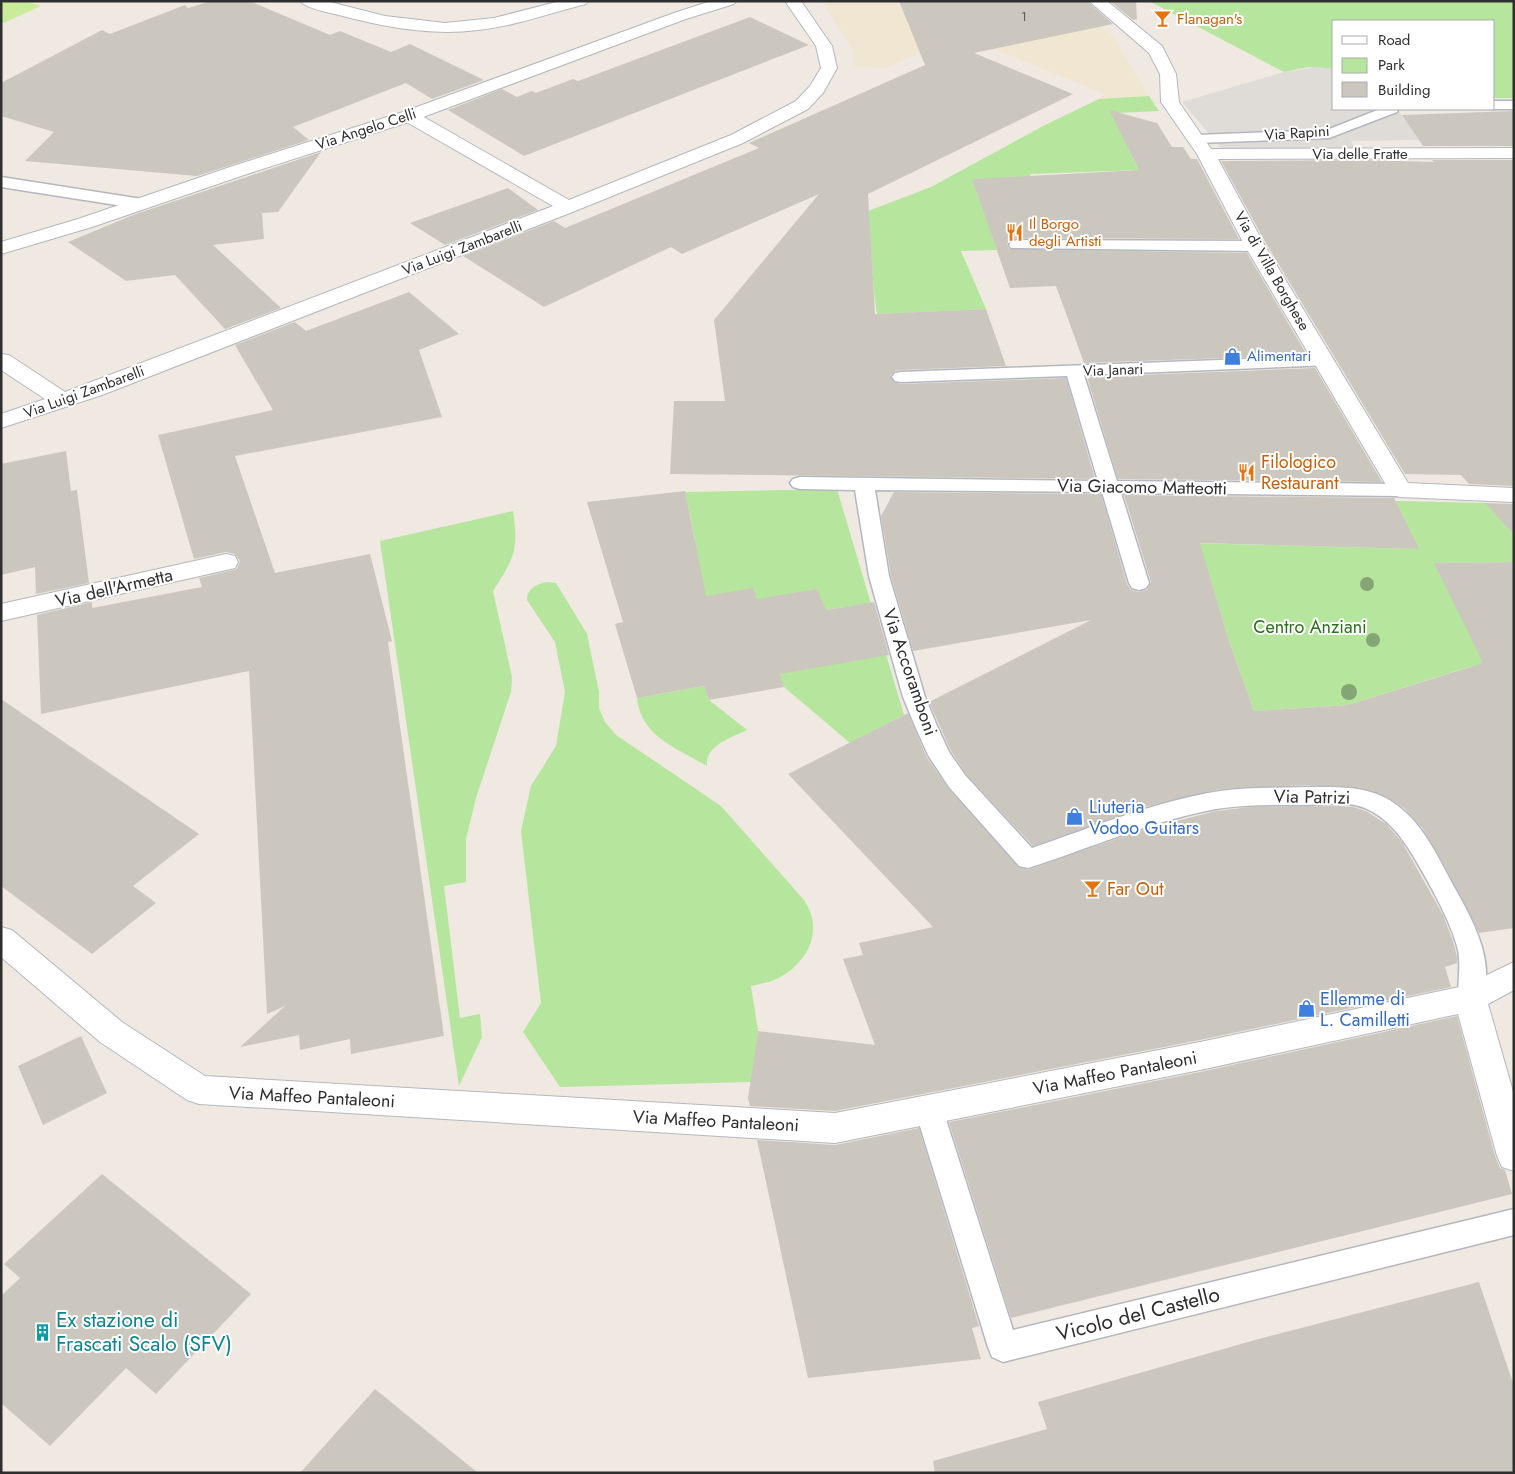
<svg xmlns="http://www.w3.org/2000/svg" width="1515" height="1474" viewBox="0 0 1515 1474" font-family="Jost,sans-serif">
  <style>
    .education { fill: #f0e6d1 }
    .green { fill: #b6e59e }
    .pitch { fill: #c9ec9a }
    .plaza { fill: #dfdcd8 }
    .building { fill: #cbc7bf }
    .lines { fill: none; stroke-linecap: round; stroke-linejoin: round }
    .service-casing { stroke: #b4b7c1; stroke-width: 3 }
    .minor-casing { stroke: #b4b7c1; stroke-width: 2 }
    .secondary-casing { stroke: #b4b7c1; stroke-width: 2 }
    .service { fill: #fff; fill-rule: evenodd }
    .minor { fill: #fff; fill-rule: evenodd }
    .secondary { fill: #fff; fill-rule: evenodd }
    .tree { fill: #84a574 }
    .labels { text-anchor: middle; stroke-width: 4; stroke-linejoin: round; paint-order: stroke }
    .far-number-label { font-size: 12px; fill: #555452 }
    .far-food-label { font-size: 15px; fill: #c56008; stroke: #fff; text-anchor: start }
    .far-street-label { font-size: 15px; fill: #2e2e2e; stroke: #fff }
    .far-shop-label { font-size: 15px; fill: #366cbe; stroke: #fff; text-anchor: start }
    .food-label { font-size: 18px; fill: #c56008; stroke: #fff; text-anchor: start }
    .street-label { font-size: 18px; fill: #2e2e2e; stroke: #fff }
    .park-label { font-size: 18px; fill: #2c6e1b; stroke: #fff }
    .shop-label { font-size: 18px; fill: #366cbe; stroke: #fff; text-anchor: start }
    .near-street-label { font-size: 21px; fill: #2e2e2e; stroke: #fff }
    .near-culture-label { font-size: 21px; fill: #0d838f; stroke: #fff; text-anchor: start }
  </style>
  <rect width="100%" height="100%" fill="#efe9e1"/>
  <path class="education" d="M 822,1 L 1067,1 L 1112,35 L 1149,96 L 1099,99 L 1105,94 L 960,35 L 885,68 L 854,66 L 854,52 Z"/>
  <path class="green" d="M 1149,1 L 1514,1 L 1514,98 L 1494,98 L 1494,21 L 1334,21 L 1334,69 L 1308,67 L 1284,72 Z
    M 1149,96 L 1159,111 L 1118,113 L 1129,150 L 1139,170 L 1030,174 L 1037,191 L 977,193 L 997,250 L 961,251 L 986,309 L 877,314 L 874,293 L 868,211 L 931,187 L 1045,125 L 1099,99 Z
    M 837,489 L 904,715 L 850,743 L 784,687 L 780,674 L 859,639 L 844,607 L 826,610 L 757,599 L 682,600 L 695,539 L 685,492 Z
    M 1395,501 L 1486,503 L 1514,535 L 1514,562 L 1435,563 L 1514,659 L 1469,667 L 1348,705 L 1254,711 L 1228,638 L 1208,571 L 1191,543 L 1418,549 Z
    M 513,511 C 519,551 514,558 493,591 L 512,677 L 511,692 L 476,798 L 466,839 L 466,882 L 444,886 L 460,1018 L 480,1014 L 482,1037 L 459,1086 L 380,541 Z
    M 547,582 L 556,583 L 587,634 L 599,692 L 599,708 L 605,722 L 616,735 L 721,806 L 804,900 C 807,905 811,912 812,918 C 818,945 798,970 774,980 C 767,983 758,984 751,986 L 758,1031 L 751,1082 L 560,1087 L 523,1032 L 541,1003 L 521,831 L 531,786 L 556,746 L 565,692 L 555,642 L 527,600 C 527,588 537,584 547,582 Z
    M 704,686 L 709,700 L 747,730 C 731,738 705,745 707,766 C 677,748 641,737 637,698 Z"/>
  <path class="pitch" d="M 1,1 L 25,1 L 41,6 L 1,24 Z"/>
  <path class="plaza" d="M 1317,67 L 1334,69 L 1334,109 L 1396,109 L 1402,115 L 1419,140 L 1351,141 L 1355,148 L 1221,148 L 1182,102 L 1284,72 Z"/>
  <path class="building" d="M 211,1 L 249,1 L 330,35 L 340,31 L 391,52 L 410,44 L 484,80 L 432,99 L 406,83 L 293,127 L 309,140 L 197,176 L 25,161 L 54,132 L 1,116 L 1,83 L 102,30 L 110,34 L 185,5 L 188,8 Z
    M 899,1 L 1087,1 L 1113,24 L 974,53 L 1073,94 L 868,194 L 875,314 L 986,309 L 1006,366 L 901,370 L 895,371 L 890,376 L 894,382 L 901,384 L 1066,378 L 1095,479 L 670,474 L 674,401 L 725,401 L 714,320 L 819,194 L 682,254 L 671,247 L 544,307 L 463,256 L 554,221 L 565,228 L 759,148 L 749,143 L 925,65 Z
    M 1110,1 L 1136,1 L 1137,19 L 1133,20 Z
    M 750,17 L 809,45 L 524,156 L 448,110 L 502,89 L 517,97 L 532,91 L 536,93 L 573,79 L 578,81 Z
    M 1109,110 L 1157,123 L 1172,147 L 1183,147 L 1191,159 L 1197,159 L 1239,239 L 1017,238 L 1009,241 L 1007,244 L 1009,249 L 1247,253 L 1307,355 L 1084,363 L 1056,286 L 1010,288 L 972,179 L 1139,170 Z
    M 1513,111 L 1514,146 L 1423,146 L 1402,115 Z
    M 321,152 L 278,212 L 262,213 L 264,239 L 213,245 L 281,308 L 225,329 L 175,275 L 126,281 L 68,242 L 133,215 Z
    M 1360,160 L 1434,162 L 1432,160 L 1514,160 L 1514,486 L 1469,484 L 1461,475 L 1405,474 L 1267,245 L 1221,161 Z
    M 508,188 L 538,210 L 445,245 L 410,223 Z
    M 409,292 L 459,334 L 419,350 L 442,417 L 235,456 L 275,573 L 370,554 L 392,641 L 388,642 L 444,1036 L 351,1054 L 350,1039 L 300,1050 L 299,1035 L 240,1047 L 285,1006 L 267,1014 L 249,671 L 41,714 L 37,615 L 92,602 L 92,608 L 202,587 L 199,578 L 237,569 L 240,561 L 235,554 L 226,552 L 194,559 L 158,435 L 273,410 L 235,345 L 295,322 L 306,331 Z
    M 1315,368 L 1382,482 L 1118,479 L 1087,377 Z
    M 66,451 L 71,491 L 77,490 L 89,583 L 36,594 L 35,567 L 1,575 L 1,464 Z
    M 685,491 L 706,596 L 753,588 L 757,599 L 817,589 L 826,610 L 874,602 L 889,655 L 780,674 L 784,687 L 709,700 L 704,686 L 637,698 L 615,624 L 623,622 L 587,502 Z
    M 894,492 L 1101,494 L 1127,584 L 1131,590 L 1138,592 L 1147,590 L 1151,582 L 1124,495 L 1394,498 L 1419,549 L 1200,543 L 1228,638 L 1254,711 L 1348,705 L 1483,663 L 1434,563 L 1514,562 L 1514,928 L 1479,933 L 1445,866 L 1423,829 L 1404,808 L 1392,800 L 1361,788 L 1307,785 L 1220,789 L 1148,806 L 1033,846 L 966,774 L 951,751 L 929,702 L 1091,620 L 913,651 L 891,576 L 881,516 Z
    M 1485,503 L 1514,504 L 1514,535 Z
    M 1,699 L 199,834 L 133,886 L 156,903 L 92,954 L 1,886 Z
    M 908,713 L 926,756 L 948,788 L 1018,867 L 1028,870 L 1145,829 L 1216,811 L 1250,807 L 1338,806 L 1353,807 L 1366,811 L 1386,824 L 1402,842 L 1443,915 L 1453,941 L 1457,957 L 1457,963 L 1445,967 L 1451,987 L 1200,1040 L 835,1111 L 750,1106 L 748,1098 L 758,1031 L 875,1045 L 843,959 L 863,955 L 859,943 L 933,927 L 788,774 Z
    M 1457,1016 L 1495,1156 L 1500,1168 L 1505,1170 L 1512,1194 L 1011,1318 L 949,1122 L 1200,1072 Z
    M 81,1036 L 107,1093 L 43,1125 L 18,1066 Z
    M 919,1128 L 979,1326 L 972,1328 L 981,1359 L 808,1378 L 757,1140 L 835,1145 Z
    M 102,1174 L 251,1294 L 156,1394 L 126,1368 L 50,1446 L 1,1403 L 1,1296 L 20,1278 L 4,1264 Z
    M 1479,1282 L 1514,1386 L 1514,1473 L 935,1473 L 933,1461 L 1047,1429 L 1038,1402 L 1262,1338 Z
    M 375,1389 L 478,1473 L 300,1473 Z"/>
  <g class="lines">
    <defs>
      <path id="service" d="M 1494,101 L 1514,101 L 1514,109 L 1492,109 L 1494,109 Z
        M 1380,109 L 1399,109 L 1397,112 L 1329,138 L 1197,143 L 1192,142 L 1190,139 L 1192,136 L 1197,135 L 1327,130 Z
        M 1,177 L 142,199 L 147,201 L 150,204 L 147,207 L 142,209 L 1,187 Z
        M 1017,240 L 1255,241 L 1261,243 L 1263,246 L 1261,249 L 1255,251 L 1011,248 L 1009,245 L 1011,242 Z
        M 1325,356 L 1331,357 L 1334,361 L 1331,365 L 1084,375 L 1117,481 L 1400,484 L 1407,486 L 1410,490 L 1407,494 L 1400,496 L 1121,493 L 1149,583 L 1146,588 L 1139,590 L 1132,588 L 1129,583 L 1102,492 L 875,490 L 889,576 L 925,697 L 937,726 L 949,752 L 965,775 L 1032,848 C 1093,827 1156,801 1220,791 C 1249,787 1278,788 1307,787 C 1335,787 1366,785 1391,801 C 1424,822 1439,860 1457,892 C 1475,925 1498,967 1479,1006 L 1470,1009 L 1461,1006 C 1455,993 1462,968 1458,950 C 1452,923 1427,879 1412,854 C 1401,836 1387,818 1367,809 C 1350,801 1326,804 1307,805 C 1277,805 1246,804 1216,809 C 1151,821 1091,848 1028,868 L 1019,866 L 949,787 L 928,755 L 915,726 L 903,697 L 869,576 L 855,490 L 800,489 L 793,487 L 790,483 L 793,479 L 800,477 L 1098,481 L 1067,376 L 901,382 L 895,381 L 892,377 L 895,373 L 901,372 Z
        M 929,1098 L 939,1102 L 943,1110 L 1013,1330 L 1514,1209 L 1514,1235 L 1003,1362 L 992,1357 L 988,1347 L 915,1110 L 919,1102 Z"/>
      <path id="minor" d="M 300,1 L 326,1 L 385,16 L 445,23 L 494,18 L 560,1 L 588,1 L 586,4 C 550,13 515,26 478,30 C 431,36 384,27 339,15 C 330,13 305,8 300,1 Z
        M 785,1 L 801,1 L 832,46 L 837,68 L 823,93 L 808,109 L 743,143 L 575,211 L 102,395 L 1,428 L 1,414 L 45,399 L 1,370 L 1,354 L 9,355 L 65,392 L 553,206 L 403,120 L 400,116 L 403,112 L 409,111 L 415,112 L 569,200 L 731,135 L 796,101 L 810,86 L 821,68 L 816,46 Z
        M 1089,1 L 1107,1 L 1162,46 L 1176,74 L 1179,102 L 1211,149 L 1514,148 L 1514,158 L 1218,159 L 1265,246 L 1408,483 L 1514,488 L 1514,502 L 1400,497 L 1392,495 L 1245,246 L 1197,154 L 1161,102 L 1160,74 L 1149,53 Z
        M 226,554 L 235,556 L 238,562 L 235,568 L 1,621 L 1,604 Z
        M 1,927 L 12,930 L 122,1022 L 205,1076 L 835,1113 L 1200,1042 L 1464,986 L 1514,962 L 1514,990 L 1488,1004 L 1514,1095 L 1514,1171 L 1502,1167 L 1497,1156 L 1458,1014 L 1200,1070 L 835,1143 L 199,1104 L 187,1100 L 100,1042 L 1,957 Z"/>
      <path id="secondary" d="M 711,1 L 736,1 L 734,4 L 686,19 L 415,120 L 247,174 L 92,227 L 1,254 L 1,242 L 78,219 L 233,166 L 403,112 L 674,13 Z"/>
    </defs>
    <use href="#service" class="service-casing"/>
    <use href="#minor" class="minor-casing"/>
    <use href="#secondary" class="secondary-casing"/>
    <use href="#service" class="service"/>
    <use href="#minor" class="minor"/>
    <use href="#secondary" class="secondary"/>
  </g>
  <g class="tree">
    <circle cx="1367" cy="584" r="7"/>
    <circle cx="1373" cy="640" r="7"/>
    <circle cx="1349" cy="692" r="8"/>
  </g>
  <defs>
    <symbol id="bar-bare" viewBox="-9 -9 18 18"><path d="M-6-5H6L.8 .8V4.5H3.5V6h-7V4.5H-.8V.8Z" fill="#e8710a" stroke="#fff" stroke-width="2.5" paint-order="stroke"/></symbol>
    <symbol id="restaurant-bare" viewBox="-9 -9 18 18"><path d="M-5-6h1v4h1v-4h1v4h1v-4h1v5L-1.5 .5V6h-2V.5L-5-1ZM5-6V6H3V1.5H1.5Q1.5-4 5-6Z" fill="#e8710a" stroke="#fff" stroke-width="2.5" paint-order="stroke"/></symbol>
    <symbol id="shop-bare" viewBox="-9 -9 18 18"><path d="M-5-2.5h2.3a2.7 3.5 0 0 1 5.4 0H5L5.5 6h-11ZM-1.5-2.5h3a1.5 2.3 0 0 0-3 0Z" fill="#3f7fe0" stroke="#fff" stroke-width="2.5" paint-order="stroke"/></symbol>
    <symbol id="building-bare" viewBox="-9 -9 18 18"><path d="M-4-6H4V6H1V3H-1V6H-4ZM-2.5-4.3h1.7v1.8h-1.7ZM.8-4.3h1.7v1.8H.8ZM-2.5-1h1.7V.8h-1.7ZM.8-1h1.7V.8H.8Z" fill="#0f9aa8" stroke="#fff" stroke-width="2.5" paint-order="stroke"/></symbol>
  </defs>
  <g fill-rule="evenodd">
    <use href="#bar-bare" x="1150" y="6" width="25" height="25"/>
    <use href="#restaurant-bare" x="1002" y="220" width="25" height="25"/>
    <use href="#shop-bare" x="1220" y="344" width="25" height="25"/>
    <use href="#restaurant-bare" x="1234" y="460" width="25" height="25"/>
    <use href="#shop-bare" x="1062" y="804" width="25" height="25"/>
    <use href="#bar-bare" x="1080" y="876" width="25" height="25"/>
    <use href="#shop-bare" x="1294" y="996" width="25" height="25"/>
    <use href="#building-bare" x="30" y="1320" width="25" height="25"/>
  </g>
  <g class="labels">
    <g class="far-number-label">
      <text x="1024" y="21">1</text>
    </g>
    <g class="far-food-label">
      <text x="1177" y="24">Flanagan's</text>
      <text x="1029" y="229">Il Borgo<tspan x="1029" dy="17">degli Artisti</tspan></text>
    </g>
    <g class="far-street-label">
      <text transform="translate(366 129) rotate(-18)" y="5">Via Angelo Celli</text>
      <text transform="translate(1297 133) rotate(-4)" y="5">Via Rapini</text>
      <text x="1360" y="159">Via delle Fratte</text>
      <text transform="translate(462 248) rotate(-21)" y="5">Via Luigi Zambarelli</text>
      <text transform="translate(1272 271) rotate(60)" y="5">Via di Villa Borghese</text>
      <text transform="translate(1113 370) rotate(-2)" y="5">Via Janari</text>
      <text transform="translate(84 392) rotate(-20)" y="5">Via Luigi Zambarelli</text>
    </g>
    <g class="far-shop-label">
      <text x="1247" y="361">Alimentari</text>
    </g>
    <g class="food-label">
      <text x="1261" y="468">Filologico<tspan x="1261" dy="21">Restaurant</tspan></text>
      <text x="1107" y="895">Far Out</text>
    </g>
    <g class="street-label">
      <text transform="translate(1142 487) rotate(1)" y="6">Via Giacomo Matteotti</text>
      <text transform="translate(114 588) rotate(-13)" y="6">Via dell'Armetta</text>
      <text transform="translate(910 672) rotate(71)" y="6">Via Accoramboni</text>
      <text transform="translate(1312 797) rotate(1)" y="6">Via Patrizi</text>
      <text transform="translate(1115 1073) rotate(-11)" y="6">Via Maffeo Pantaleoni</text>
      <text transform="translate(312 1097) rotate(3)" y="6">Via Maffeo Pantaleoni</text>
      <text transform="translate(716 1121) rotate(3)" y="6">Via Maffeo Pantaleoni</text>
    </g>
    <g class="park-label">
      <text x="1310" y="633">Centro Anziani</text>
    </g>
    <g class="shop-label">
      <text x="1089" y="813">Liuteria<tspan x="1089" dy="21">Vodoo Guitars</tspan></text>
      <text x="1320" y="1005">Ellemme di<tspan x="1320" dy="21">L. Camilletti</tspan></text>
    </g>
    <g class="near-street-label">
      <text transform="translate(1138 1314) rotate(-14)" y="7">Vicolo del Castello</text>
    </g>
    <g class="near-culture-label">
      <text x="56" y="1327">Ex stazione di<tspan x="56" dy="24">Frascati Scalo (SFV)</tspan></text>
    </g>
  </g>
  <rect width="1515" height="1474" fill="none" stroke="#2e2e2e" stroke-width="5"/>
  <rect x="1332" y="20" width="162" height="90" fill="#ffffff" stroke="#ababab"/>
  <rect x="1342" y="36" width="25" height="8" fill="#ffffff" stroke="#ababab"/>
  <text x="1378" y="45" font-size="15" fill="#2e2e2e">Road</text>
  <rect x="1342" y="58" width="25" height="15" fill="#b6e59e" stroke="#ababab"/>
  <text x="1378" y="70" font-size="15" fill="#2e2e2e">Park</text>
  <rect x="1342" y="82" width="25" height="15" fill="#cbc7bf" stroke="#ababab"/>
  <text x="1378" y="95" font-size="15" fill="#2e2e2e">Building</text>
</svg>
